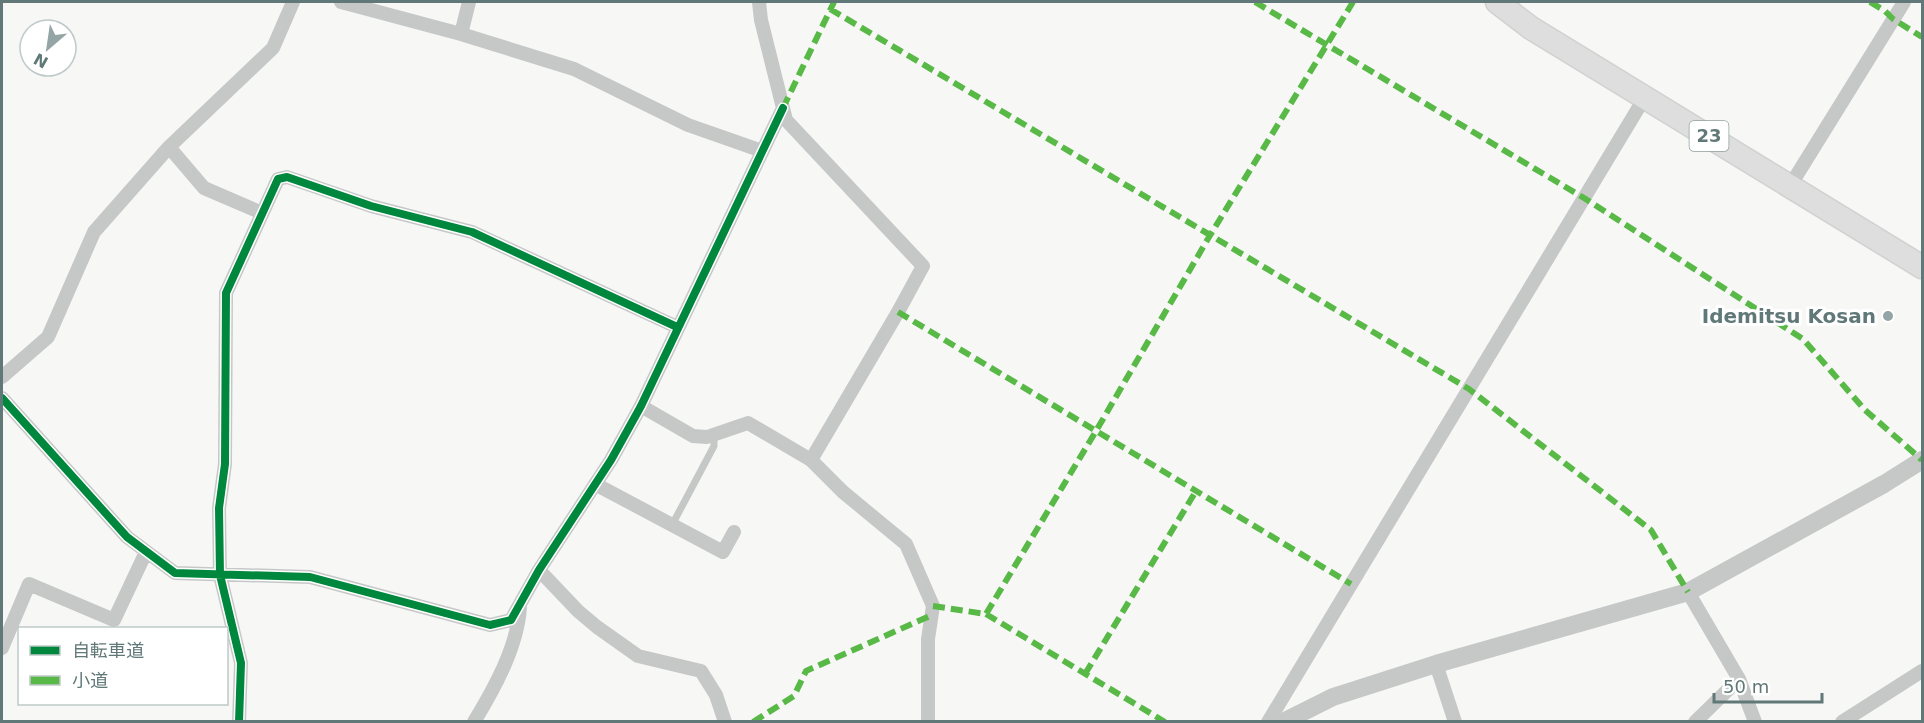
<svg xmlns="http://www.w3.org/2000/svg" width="1924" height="723" viewBox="0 0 1924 723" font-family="'DejaVu Sans','Noto Sans JP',sans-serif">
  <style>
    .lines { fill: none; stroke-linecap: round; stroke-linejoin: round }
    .primary-casing { stroke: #d0d2d2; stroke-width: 25 }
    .service { stroke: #c6c8c8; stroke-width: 7 }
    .minor { stroke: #c6c8c8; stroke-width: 14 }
    .tertiary { stroke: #c6c8c8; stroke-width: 18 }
    .primary { stroke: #dddedd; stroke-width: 22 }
    .quiet { stroke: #58b947; stroke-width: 6; stroke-dasharray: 12 6; stroke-linecap: butt }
    .cycleway-casing { stroke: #fff; stroke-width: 11 }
    .cycleway { stroke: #00873e; stroke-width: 8 }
    .poi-dot { fill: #95a4a4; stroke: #fff; stroke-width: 2 }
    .labels { text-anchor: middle; stroke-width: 6; stroke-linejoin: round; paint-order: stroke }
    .shield { fill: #fff; stroke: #90a0a0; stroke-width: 1.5 }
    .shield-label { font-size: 18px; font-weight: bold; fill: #607878 }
    .poi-label { font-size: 20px; font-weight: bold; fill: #607878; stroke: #fff; text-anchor: end }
  </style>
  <rect width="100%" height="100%" fill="#f7f7f6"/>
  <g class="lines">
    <defs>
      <path id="primary" d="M 1497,2 L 1531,28 L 1922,267"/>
    </defs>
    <use href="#primary" class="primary-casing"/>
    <path class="service" d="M 672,525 L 714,446 L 714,435"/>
    <path class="minor" d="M 341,2 L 461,34 L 574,69 L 688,125 L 762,151
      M 759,2 L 761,20 L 786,120 L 923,266 L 898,312 L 811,460
      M 461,34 L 469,2
      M 169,147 L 204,188 L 262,213
      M 1790,186 L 1904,2
      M 2,377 L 48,337 L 94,232 L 169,147 L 273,48 L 293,2
      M 2,398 L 127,537 L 175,573 L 310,577 L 490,625 L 511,620 L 539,570 L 611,460 L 641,406 L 783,108
      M 641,406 L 693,436 L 707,437 L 748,423 L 811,460 L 843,492 L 906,544 L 933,606 L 928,639 L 928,722
      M 595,484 L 723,552 L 734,532
      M 539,570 L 578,611 L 597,627 L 638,656 L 701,671 L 716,695 L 725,722
      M 1688,592 L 1739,679 L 1755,722
      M 2,648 L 29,584 L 114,620 L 146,552
      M 1436,664 L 1455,722
      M 239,722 L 241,663 L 220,575 L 219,508 L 225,464 L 226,293 L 278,179 L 287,177 L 371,206 L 472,232 L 677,327
      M 474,722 C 494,689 517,648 520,608
      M 1268,722 L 1645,97
      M 1695,722 L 1739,679
      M 1842,722 L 1922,671"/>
    <path class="tertiary" d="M 1283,722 L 1333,697 L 1436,664 L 1688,592 L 1884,484 L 1922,460"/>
    <use href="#primary" class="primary"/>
    <path class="quiet" d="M 1255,2 L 1584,198 L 1803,339 L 1865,410 L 1922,460
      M 1870,2 L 1885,11 L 1893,19 L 1922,37
      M 830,9 L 1469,389 L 1651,530 L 1688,592
      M 783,108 L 834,2
      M 898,312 L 1351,584
      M 933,606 L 986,614 L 1096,431 L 1209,237 L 1353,2
      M 986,614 L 1165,722
      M 1085,674 L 1196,491
      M 753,722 L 794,696 L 806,671 L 932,615"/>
    <defs>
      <path id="cycleway" d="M 2,398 L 127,537 L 175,573 L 310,577 L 490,625 L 511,620 L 539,570 L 611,460 L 641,406 L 783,108
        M 239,722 L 241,663 L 220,575 L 219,508 L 225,464 L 226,293 L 278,179 L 287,177 L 371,206 L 472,232 L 677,327"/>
    </defs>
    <use href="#cycleway" class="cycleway-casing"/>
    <use href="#cycleway" class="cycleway"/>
  </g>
  <circle class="poi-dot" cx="1888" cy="316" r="6"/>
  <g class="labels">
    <rect class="shield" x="1689.5" y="121" width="39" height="30" rx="4.5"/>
    <g class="shield-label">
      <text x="1709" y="142">23</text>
    </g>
    <g class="poi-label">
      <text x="1876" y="323">Idemitsu Kosan</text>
    </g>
  </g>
  <rect width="1924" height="723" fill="none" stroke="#607878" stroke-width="6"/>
  <rect x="18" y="627" width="210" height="78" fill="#ffffff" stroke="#bfc9c9" stroke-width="1.5"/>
  <rect x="30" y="646" width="30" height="9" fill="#00873e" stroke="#bfc9c9" stroke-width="1.5"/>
  <text x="72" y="657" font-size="18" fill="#607878">自転車道</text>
  <rect x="30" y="676" width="30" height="9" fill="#58b947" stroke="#bfc9c9" stroke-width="1.5"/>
  <text x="72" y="687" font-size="18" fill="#607878">小道</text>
  <g transform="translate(48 48) rotate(209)"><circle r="28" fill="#ffffff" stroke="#bfc9c9" stroke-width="1.5"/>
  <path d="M0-4.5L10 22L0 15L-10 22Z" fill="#95a4a4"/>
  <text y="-9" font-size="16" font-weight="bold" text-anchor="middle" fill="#607878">N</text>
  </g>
  <path d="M1714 693v9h108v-9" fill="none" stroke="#607878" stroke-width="3"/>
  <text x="1723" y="693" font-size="18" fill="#607878" stroke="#ffffff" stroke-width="4.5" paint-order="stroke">50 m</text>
</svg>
